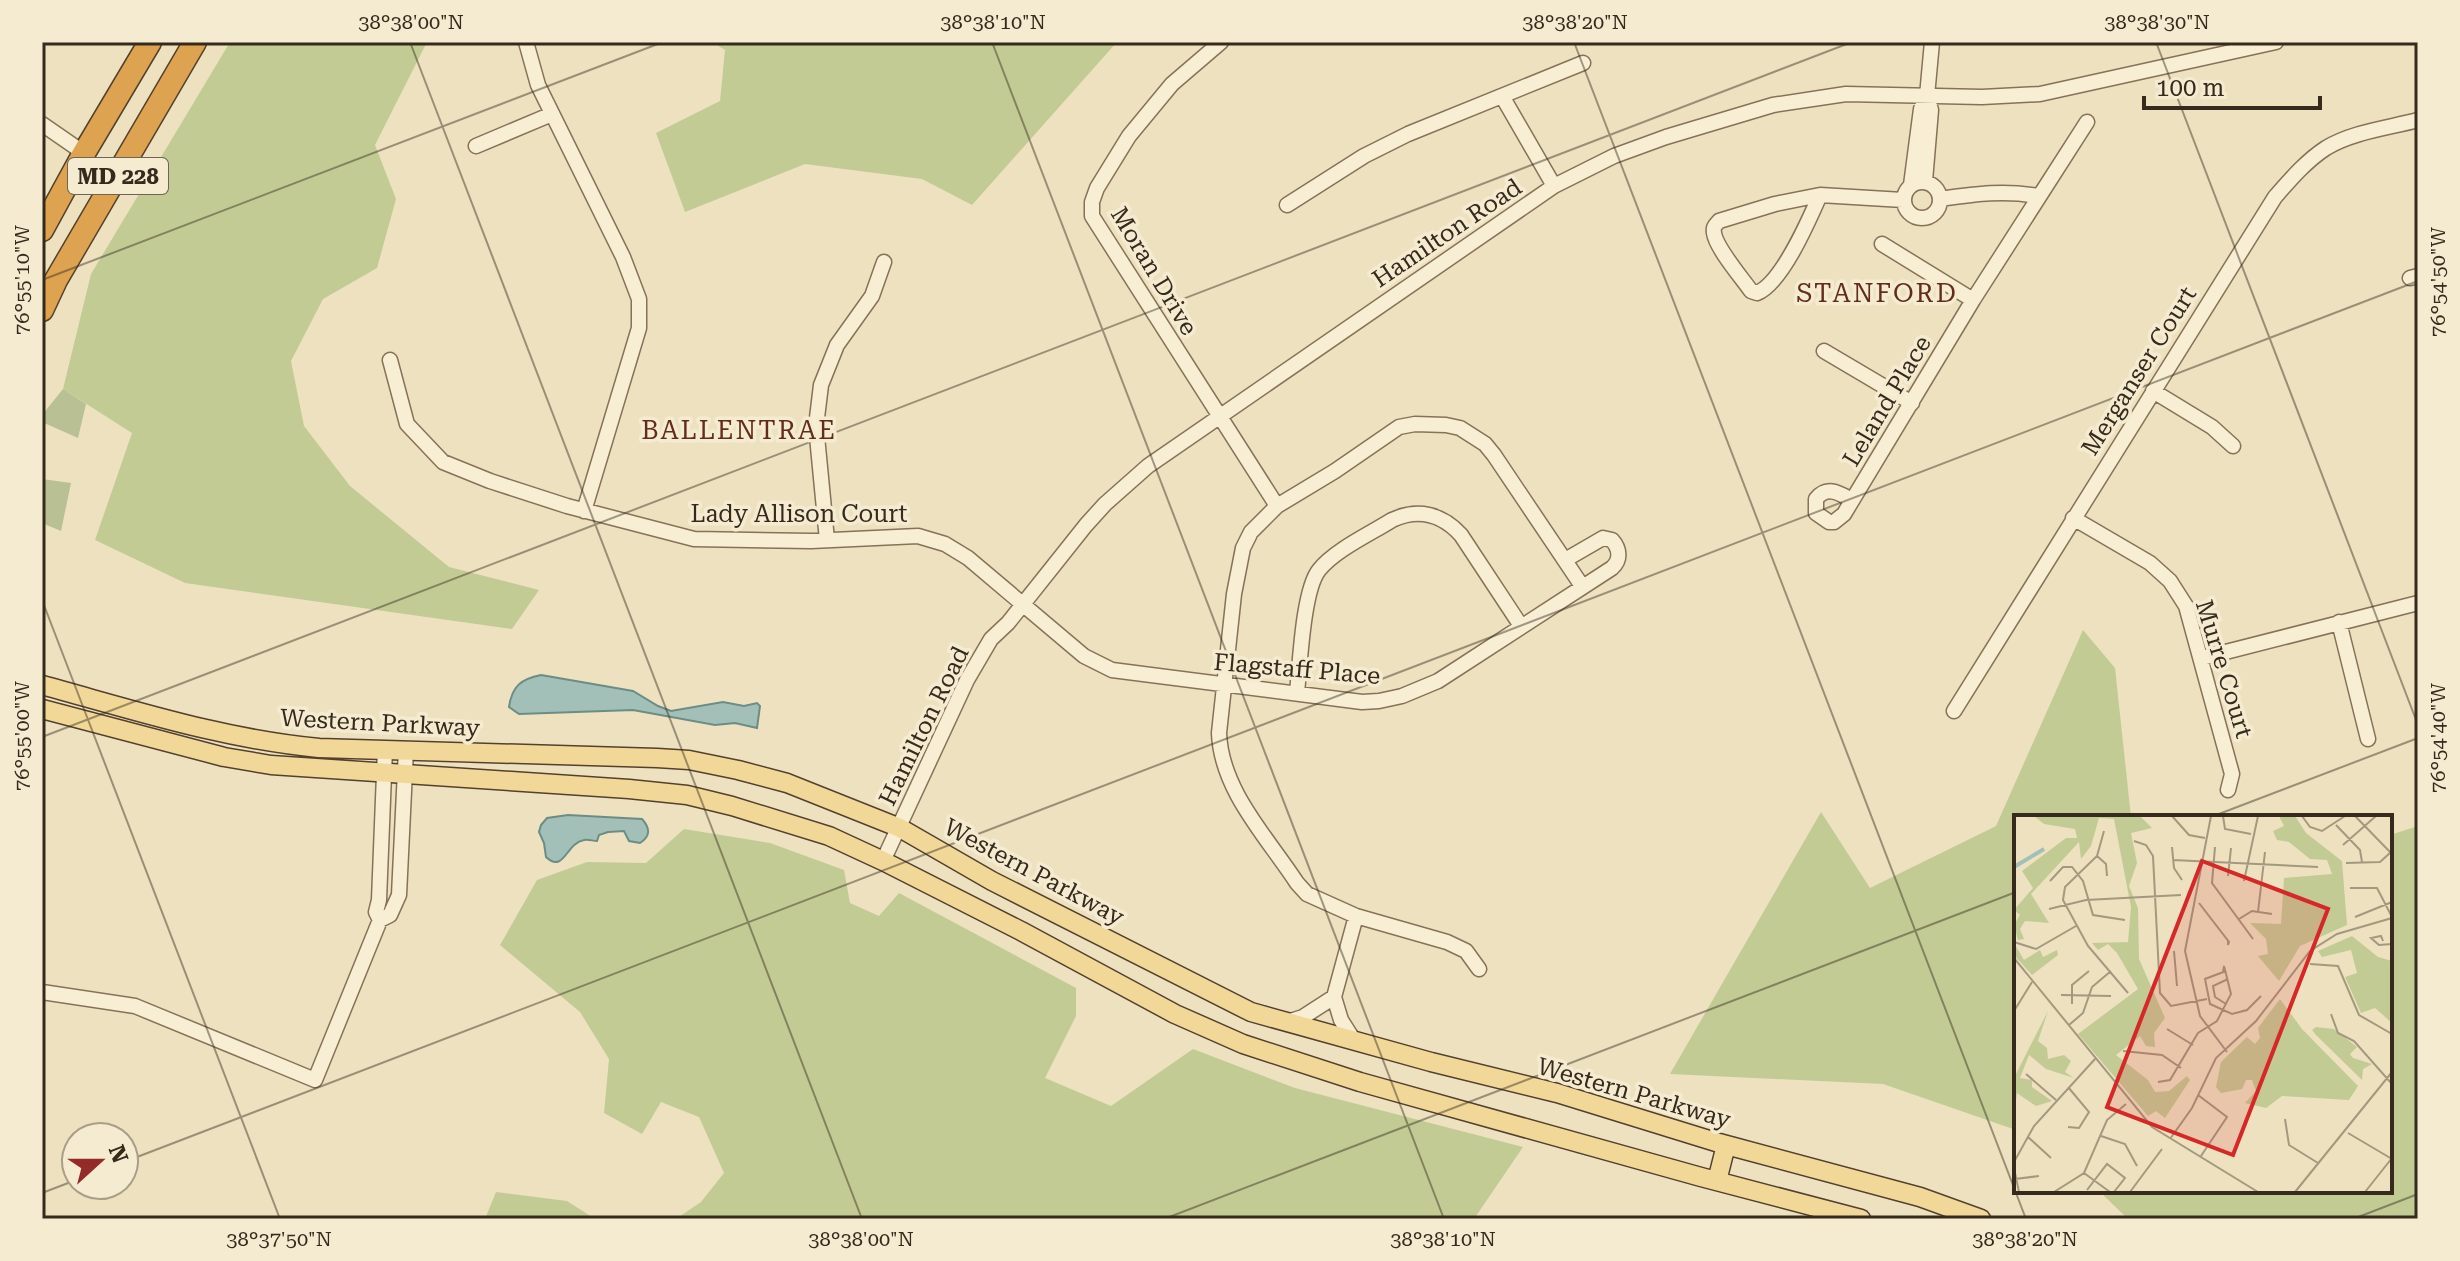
<svg xmlns="http://www.w3.org/2000/svg" width="2460" height="1261" viewBox="0 0 2460 1261" font-family="'Roboto Serif',serif">
  <style>
    .green { fill: #c3cb95 }
    .cemetery { fill: #b9c094 }
    .water { fill: #a3c0b8; stroke: #6b8d86; stroke-width: 2 }
    .lines { fill: none; stroke-linecap: round; stroke-linejoin: round }
    .minor-casing { stroke: #867258; stroke-width: 17 }
    .major-casing { stroke: #54402d; stroke-width: 21 }
    .highway-casing { stroke: #54402d; stroke-width: 25 }
    .minor { stroke: #f8eed3; stroke-width: 14 }
    .major { stroke: #f1d898; stroke-width: 18 }
    .highway { stroke: #dda351; stroke-width: 22 }
    .ticks { fill: none; stroke: #362a1d; stroke-width: 2; stroke-opacity: 0.45 }
    .labels { text-anchor: middle; stroke-width: 7; stroke-linejoin: round; paint-order: stroke }
    .shield { fill: #f5ebd0; stroke: #6f6453; stroke-width: 2 }
    .shield-label { font-size: 22px; font-weight: bold; fill: #362a1d }
    .street-label { font-size: 24px; fill: #362a1d; stroke: #f5ebd0 }
    .neighbourhood-label { font-size: 26px; letter-spacing: 2px; fill: #622d1d; stroke: #f5ebd0 }
    .inset-river { fill: none; stroke: #a3c0b8; stroke-width: 4 }
    .inset-road { fill: none; stroke: #a4987f; stroke-width: 2 }
    .view { fill: #d62828; fill-opacity: 0.15; stroke: #d62828; stroke-width: 4 }
    .inset-edge { fill: none; stroke: #362a1d; stroke-width: 4 }
    .neatline { fill: none; stroke: #362a1d; stroke-width: 3 }
    .ticks-label { font-size: 20px; text-anchor: middle; fill: #362a1d }
  </style>
  <rect width="100%" height="100%" fill="#ede1c0"/>
  <path class="green" d="M 230,42 L 427,42 L 375,145 L 396,199 L 377,268 L 323,299 L 291,361 L 304,426 L 350,486 L 449,567 L 539,590 L 512,629 L 185,583 L 95,540 L 132,433 L 63,389 L 91,274 Z
    M 712,42 L 1117,42 L 972,205 L 922,179 L 805,164 L 685,212 L 656,133 L 720,101 L 725,50 Z
    M 2083,630 L 2115,668 L 2131,817 L 2016,817 L 2016,1130 L 1883,1084 L 1670,1074 L 1821,812 L 1870,888 L 1996,826 Z
    M 2418,826 L 2418,1219 L 2128,1219 L 2099,1191 L 2390,1191 L 2390,835 Z
    M 684,829 L 770,843 L 844,870 L 850,903 L 879,916 L 899,893 L 1076,988 L 1076,1016 L 1045,1078 L 1111,1106 L 1193,1049 L 1295,1088 L 1523,1147 L 1474,1219 L 676,1219 L 701,1202 L 724,1173 L 699,1117 L 661,1102 L 642,1134 L 604,1113 L 609,1059 L 580,1012 L 500,945 L 537,880 L 587,862 L 646,863 Z
    M 496,1192 L 567,1201 L 595,1219 L 485,1219 Z"/>
  <path class="cemetery" d="M 63,389 L 86,404 L 78,438 L 42,422 L 42,415 Z
    M 42,479 L 71,483 L 61,531 L 42,523 Z"/>
  <path class="water" d="M 541,675 L 633,691 L 658,706 L 671,711 L 723,702 L 744,706 L 757,703 L 760,706 L 757,728 L 735,723 L 715,725 L 633,710 L 519,714 L 509,707 C 512,686 521,679 541,675 Z
    M 568,815 L 642,819 C 650,828 651,836 640,843 L 629,841 L 624,831 L 608,832 L 599,835 L 597,841 C 593,841 588,839 584,840 C 566,843 564,874 546,857 L 544,843 L 539,832 L 541,825 L 547,818 Z"/>
  <g class="lines">
    <defs>
      <path id="minor" d="M 526,42 L 538,85 L 623,257 L 639,299 L 639,328 L 584,511
        M 1221,42 L 1172,84 L 1129,136 L 1097,188 L 1092,202 L 1092,216 L 1277,506
        M 1502,96 L 1554,186
        M 42,124 L 84,153
        M 476,146 L 552,114
        M 1925,181 L 1931,110 L 1927,96
        M1904 200a18 18 0 1 1 36 0a18 18 0 1 1-36 0Z
        M 1911,185 L 1921,109 L 1927,96 L 1932,42
        M 1820,195 C 1809,220 1782,283 1757,293 L 1751,291 C 1742,278 1716,248 1714,233 C 1713,226 1715,226 1719,221 L 1775,204 Z
        M 1820,195 L 1903,200
        M 1940,199 C 1976,194 2003,190 2038,196
        M 1287,205 L 1364,156 L 1408,134 L 1583,63
        M 1882,244 L 1973,300
        M 2410,278 L 2418,276
        M 1824,351 L 1912,403
        M 390,360 L 407,424 L 443,462 L 490,481 L 567,506 L 694,539 L 811,541 L 918,536 L 945,544 L 968,558 L 1084,656 L 1112,670 L 1362,702 L 1379,701 L 1402,696 L 1438,681 L 1612,568 C 1621,560 1620,549 1612,540 L 1603,538 L 1565,560
        M 2153,391 L 2212,427 L 2233,446
        M 1852,500 C 1839,493 1827,485 1816,499 L 1816,513 L 1829,522 L 1834,522 L 1844,514 L 1973,300 L 2087,122
        M 2073,518 L 2150,563 L 2170,581 L 2186,606 L 2232,774 L 2228,790
        M 827,540 L 816,426 L 821,385 L 837,345 L 872,296 L 884,262
        M 2339,622 L 2368,739
        M 2202,658 L 2418,603
        M 1297,693 C 1300,664 1303,590 1319,570 C 1335,550 1370,534 1392,520 C 1418,508 1442,514 1461,535 L 1521,626
        M 1954,711 L 2275,197 C 2290,180 2306,161 2326,148 C 2352,132 2388,128 2418,120
        M 883,861 L 967,680 L 991,639 L 1008,623 L 1086,525 L 1105,504 L 1148,466 L 1554,186 L 1614,156 L 1666,137 L 1773,105 L 1846,94 L 1982,97 L 2040,94 L 2276,42
        M 380,920 L 390,915 L 399,895 L 406,750
        M 1479,969 L 1466,951 L 1447,942 L 1356,916 L 1307,894 L 1297,883 C 1267,837 1221,790 1219,733 L 1234,594 L 1243,548 L 1251,532 L 1277,506 L 1335,471 L 1399,427 L 1415,424 L 1446,425 L 1460,428 L 1485,444 L 1494,455 L 1582,586
        M 42,992 L 135,1006 L 315,1080 L 380,920 L 376,912 L 379,900 L 385,749
        M 1287,1022 L 1303,1017 L 1334,997
        M 1353,1039 L 1341,1020 L 1334,997 L 1356,916"/>
      <path id="major" d="M 42,685 C 134,710 223,739 319,748 L 657,758 L 689,760 L 738,770 L 787,783 L 900,828 L 992,881 L 1251,1012 L 1431,1062 L 1557,1093 L 1719,1143 L 1920,1197 L 1981,1219
        M 42,709 L 224,757 L 271,765 L 629,789 L 687,795 L 732,806 L 829,836 L 883,861 L 1021,931 L 1175,1014 L 1243,1044 L 1360,1082 L 1701,1177 L 1861,1219
        M 1717,1181 L 1726,1145"/>
      <path id="highway" d="M 42,230 L 84,153 L 150,42
        M 42,310 L 56,280 L 195,42"/>
    </defs>
    <use href="#minor" class="minor-casing"/>
    <use href="#major" class="major-casing"/>
    <use href="#highway" class="highway-casing"/>
    <use href="#minor" class="minor"/>
    <use href="#major" class="major"/>
    <use href="#highway" class="highway"/>
  </g>
  <path class="ticks" d="M 410,42 L 862,1219M 992,42 L 1444,1219M 1574,42 L 2026,1219M 2156,42 L 2418,725M 42,280 L 663,42M 42,600 L 280,1219M 42,737 L 1852,42M 2211,817 L 2418,738M 124,1162 L 2418,281M 42,1193 L 76,1180M 1164,1219 L 2016,892M 2353,1219 L 2418,1194"/>
  <g class="labels">
    <rect class="shield" x="68" y="158" width="100" height="36" rx="6"/>
    <g class="shield-label">
      <text x="118" y="184">MD 228</text>
    </g>
    <g class="street-label">
      <text transform="translate(1447 233) rotate(-34)" y="8">Hamilton Road</text>
      <text transform="translate(1154 271) rotate(59)" y="8">Moran Drive</text>
      <text transform="translate(2139 371) rotate(-58)" y="8">Merganser Court</text>
      <text transform="translate(1887 401) rotate(-59)" y="8">Leland Place</text>
      <text x="799" y="522">Lady Allison Court</text>
      <text transform="translate(1297 669) rotate(5)" y="8">Flagstaff Place</text>
      <text transform="translate(2224 669) rotate(73)" y="8">Murre Court</text>
      <text transform="translate(380 723) rotate(3)" y="8">Western Parkway</text>
      <text transform="translate(924 726) rotate(-64)" y="8">Hamilton Road</text>
      <text transform="translate(1034 872) rotate(28)" y="8">Western Parkway</text>
      <text transform="translate(1634 1093) rotate(16)" y="8">Western Parkway</text>
    </g>
    <g class="neighbourhood-label">
      <text x="1877" y="302">STANFORD</text>
      <text x="739" y="439">BALLENTRAE</text>
    </g>
  </g>
  <g transform="translate(2014 815)">
    <rect width="378" height="378" fill="#ede1c0"/>
    <path d="M 20,1 L 126,1 L 138,13 L 117,18 L 123,48 L 115,71 L 124,93 L 125,144 L 151,203 L 140,218 L 141,232 L 132,231 L 126,221 L 102,240 L 134,265 L 141,277 L 155,276 L 173,261 L 176,265 L 151,303 L 142,296 L 134,301 L 64,219 L 124,174 L 103,138 L 94,129 L 84,135 L 78,128 L 114,127 L 117,92 L 100,4 L 85,3 L 77,31 L 67,44 L 65,27 L 17,79 L 35,108 L 11,106 L 6,114 L 10,124 L 4,125 L 0,110 L 6,100 L 0,95 L 19,73 L 8,56 L 52,23 L 63,23 L 61,14 L 30,9 ZM 265,1 L 281,1 L 292,18 L 328,46 L 333,110 L 286,131 L 265,166 L 244,141 L 254,139 L 252,124 L 236,108 L 267,109 L 270,63 L 318,59 L 313,45 L 296,44 L 275,27 L 263,25 L 259,16 L 270,11 ZM 338,121 L 364,142 L 378,146 L 378,208 L 361,193 L 347,198 L 331,162 L 343,158 L 337,135 L 308,142 L 304,136 ZM 0,128 L 10,145 L 26,135 L 29,142 L 43,135 L 44,140 L 18,160 L 0,140 ZM 266,184 L 288,214 L 344,271 L 335,285 L 268,281 L 252,293 L 231,288 L 242,276 L 238,265 L 232,265 L 228,274 L 207,278 L 202,272 L 207,247 L 233,222 L 241,229 L 246,223 L 244,213 ZM 34,196 L 24,226 L 33,233 L 34,244 L 50,240 L 57,246 L 51,257 L 60,263 L 32,254 L 15,240 L 6,263 L 18,265 L 18,272 L 38,286 L 22,291 L 3,278 L 1,292 L 0,263 ZM 302,212 L 320,214 L 343,232 L 336,239 L 339,243 L 358,249 L 349,254 L 348,265 L 302,220 L 298,215 Z" fill="#c3cb95"/>
    <path class="inset-river" d="M 0,52 L 30,34"/>
    <path class="inset-road" d="M 158,1 L 175,20 L 191,23M 197,1 L 171,136 L 186,201 L 213,237M 209,1 L 211,14 L 237,19M 288,1 L 296,12 L 308,16 L 331,1M 341,1 L 377,38M 322,10 L 346,35 L 348,47M 90,16 L 83,41 L 51,72 L 49,85 L 74,131 L 114,178M 120,26 L 132,30 L 139,41 L 146,178 L 157,191 L 193,184M 329,30 L 362,1M 158,32 L 160,53 L 168,65M 201,32 L 198,68 L 239,124M 83,41 L 92,49 L 93,61M 159,45 L 304,52M 332,48 L 366,47 L 377,37M 214,61 L 217,33M 36,66 L 49,52 L 58,52 L 69,66 L 79,100 L 111,105M 230,66 L 244,1M 336,73 L 363,73 L 378,102M 185,88 L 215,127 L 214,130 L 214,126M 35,94 L 72,85 L 167,80M 244,97 L 251,37M 341,102 L 378,87M 225,104 L 238,96 L 258,99M 369,126 L 367,121 L 357,123 L 365,130 L 378,129M 0,127 L 22,134 L 62,111M 160,136 L 163,171M 0,143 L 138,312 L 244,377M 296,149 L 324,151 L 345,200 L 378,219M 212,156 L 191,164 L 196,189 L 218,199 L 233,195 L 247,181M 47,180 L 97,181M 58,189 L 58,170 L 75,156M 212,189 L 201,182 L 199,171 L 214,164M 0,196 L 18,167M 317,199 L 324,218 L 340,226 L 378,269M 55,210 L 69,198 L 78,172 L 97,156M 153,214 L 179,230M 109,236 L 148,240 L 167,253M 12,259 L 42,285M 144,267 L 156,265 L 184,218 L 203,206 L 217,179 L 210,151 L 209,157M 54,272 L 75,297 L 65,313 L 54,312M 184,280 L 213,302 L 187,341M 271,304 L 275,330 L 304,348M 334,318 L 378,344M 87,321 L 111,329 L 123,351M 14,322 L 37,343M 156,324 L 178,293 L 202,243 L 242,206 L 296,136 L 323,119 L 378,103M 0,347 L 20,311 L 81,244M 0,353 L 5,377M 70,358 L 96,377M 1,364 L 25,361M 73,375 L 93,349 L 111,363 L 100,377M 40,377 L 70,358 L 93,305 L 112,289M 116,377 L 148,334M 281,377 L 378,257M 351,377 L 378,343"/>
    <path class="view" d="M 188,46 L 314,94 L 219,340 L 93,292 Z"/>
    <rect width="378" height="378" class="inset-edge"/>
  </g>
  <rect width="2460" height="1261" fill="none" stroke="#f5ebd0" stroke-width="88"/>
  <g transform="translate(100 1161) rotate(69)"><circle r="38" fill="#f5ebd0" stroke="#a99e88" stroke-width="2"/>
  <path d="M0-6L14 30L0 20L-14 30Z" fill="#952b29"/>
  <text y="-12" font-size="22" font-weight="bold" text-anchor="middle" fill="#362a1d">N</text>
  </g>
  <path d="M2144 96v12h176v-12" fill="none" stroke="#362a1d" stroke-width="4"/>
  <text x="2156" y="96" font-size="24" fill="#362a1d" stroke="#f5ebd0" stroke-width="6" paint-order="stroke">100 m</text>
  <rect x="44" y="44" width="2372" height="1173" class="neatline"/>
  <g class="ticks-label">
    <text x="411" y="29">38°38'00"N</text>
    <text x="993" y="29">38°38'10"N</text>
    <text x="1575" y="29">38°38'20"N</text>
    <text x="2157" y="29">38°38'30"N</text>
    <text transform="translate(22 280) rotate(-90)" y="7">76°55'10"W</text>
    <text transform="translate(2438 282) rotate(-90)" y="7">76°54'50"W</text>
    <text transform="translate(22 736) rotate(-90)" y="7">76°55'00"W</text>
    <text transform="translate(2438 738) rotate(-90)" y="7">76°54'40"W</text>
    <text x="279" y="1246">38°37'50"N</text>
    <text x="861" y="1246">38°38'00"N</text>
    <text x="1443" y="1246">38°38'10"N</text>
    <text x="2025" y="1246">38°38'20"N</text>
  </g>
</svg>
